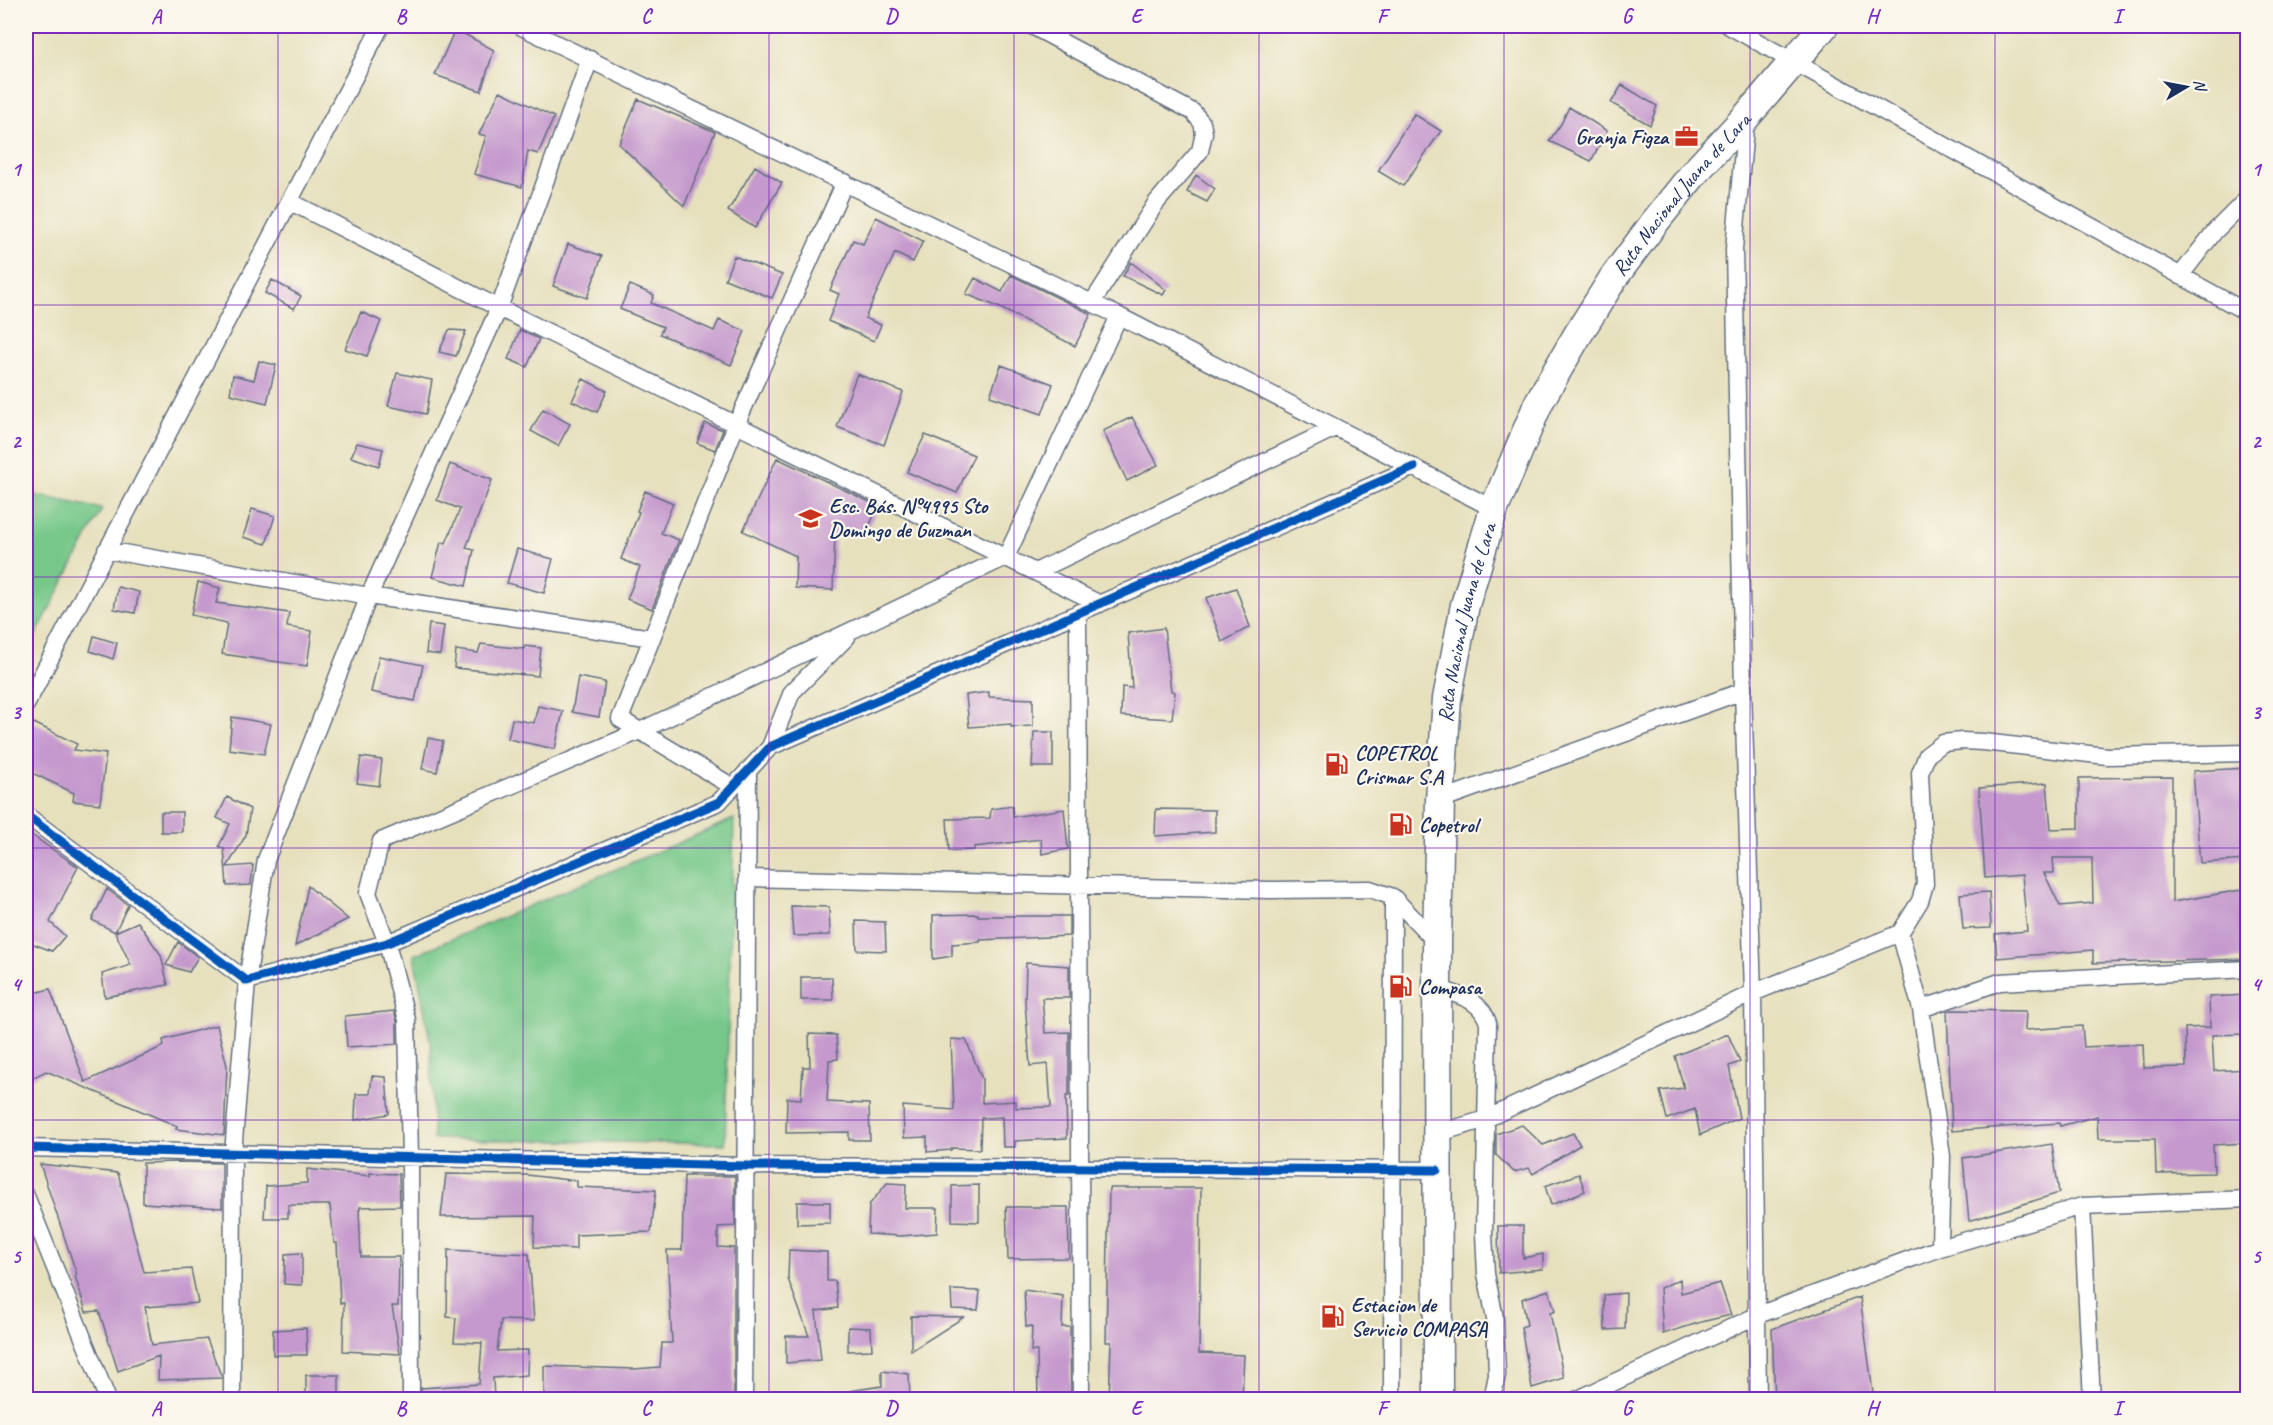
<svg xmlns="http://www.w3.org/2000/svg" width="2273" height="1425" viewBox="0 0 2273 1425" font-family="Caveat,sans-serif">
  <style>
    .green { fill: #76c789; stroke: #487b74; stroke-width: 1.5 }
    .building { fill: #c599cd; fill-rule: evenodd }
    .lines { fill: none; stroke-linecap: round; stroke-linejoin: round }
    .minor-casing { stroke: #626d7f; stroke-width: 19 }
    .trunk-casing { stroke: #626d7f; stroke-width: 31 }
    .minor { stroke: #fff; stroke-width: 16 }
    .trunk { stroke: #fff; stroke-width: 28 }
    .cycleway-casing { stroke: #fbf7ec; stroke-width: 13 }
    .cycleway { stroke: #0057b8; stroke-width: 9 }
    .grid { fill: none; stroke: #7b2cbf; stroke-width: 1.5; stroke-opacity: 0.55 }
    .labels { text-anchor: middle; stroke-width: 4.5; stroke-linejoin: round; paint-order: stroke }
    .poi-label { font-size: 21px; font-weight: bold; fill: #1b2f5e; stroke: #fbf7ec; text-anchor: start }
    .street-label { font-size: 21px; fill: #1b2f5e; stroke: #fbf7ec }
    .neatline { fill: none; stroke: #7b2cbf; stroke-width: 2 }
    .grid-label { font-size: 20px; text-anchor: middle; font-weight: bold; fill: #7b2cbf }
  </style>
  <rect width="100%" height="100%" fill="#fbf7ec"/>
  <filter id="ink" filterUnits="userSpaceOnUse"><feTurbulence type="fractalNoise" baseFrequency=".0167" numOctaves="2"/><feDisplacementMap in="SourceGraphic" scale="12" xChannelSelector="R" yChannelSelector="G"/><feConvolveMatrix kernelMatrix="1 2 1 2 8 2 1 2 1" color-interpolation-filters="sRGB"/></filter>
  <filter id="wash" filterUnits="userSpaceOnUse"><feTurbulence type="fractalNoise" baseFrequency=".008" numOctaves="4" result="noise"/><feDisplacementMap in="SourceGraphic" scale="24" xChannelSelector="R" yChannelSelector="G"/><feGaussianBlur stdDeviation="1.35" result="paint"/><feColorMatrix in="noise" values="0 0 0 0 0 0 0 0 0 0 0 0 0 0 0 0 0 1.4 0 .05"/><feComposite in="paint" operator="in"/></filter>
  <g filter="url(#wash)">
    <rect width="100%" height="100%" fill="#e6e0bd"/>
    <path class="green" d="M 26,493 L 102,509 L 26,654 Z
      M 734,819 L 725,1144 L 433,1139 L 431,1046 L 414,955 Z"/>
    <g id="blocks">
      <path class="building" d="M 455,29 L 494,50 L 481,91 L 435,75 Z
        M 1622,85 L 1657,106 L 1650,125 L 1611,103 Z
        M 500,91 L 554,117 L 538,154 L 528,151 L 522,187 L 474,174 L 486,136 L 479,134 Z
        M 638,99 L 715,132 L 684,206 L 619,144 Z
        M 1569,107 L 1607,131 L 1591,161 L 1549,141 L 1561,124 Z
        M 1414,114 L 1441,131 L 1403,186 L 1378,171 Z
        M 755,166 L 782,183 L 755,228 L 728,211 Z
        M 1196,175 L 1215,189 L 1207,202 L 1187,192 Z
        M 876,217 L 923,241 L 913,262 L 895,253 L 865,318 L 881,325 L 874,341 L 828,321 L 839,294 L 830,290 L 853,240 L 863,244 Z
        M 568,244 L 602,256 L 587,298 L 553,286 Z
        M 734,256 L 782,275 L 772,298 L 725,279 Z
        M 1131,262 L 1166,290 L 1163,295 L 1123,276 Z
        M 1011,275 L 1091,314 L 1075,346 L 996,306 L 966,294 L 975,278 L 1002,292 Z
        M 272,280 L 301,296 L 294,309 L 265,293 Z
        M 630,285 L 654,295 L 651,303 L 714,331 L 719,320 L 745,331 L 731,365 L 660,334 L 663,327 L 620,309 Z
        M 361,312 L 381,321 L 367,356 L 345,349 Z
        M 449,330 L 466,331 L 456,356 L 439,352 Z
        M 520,330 L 539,339 L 527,367 L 508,359 Z
        M 259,361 L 276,365 L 267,403 L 230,394 L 233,375 L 254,380 Z
        M 1001,365 L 1053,384 L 1042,414 L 990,396 Z
        M 397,373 L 432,380 L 426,414 L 388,406 Z
        M 857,374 L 903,392 L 884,445 L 837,427 Z
        M 583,379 L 607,391 L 597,412 L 572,401 Z
        M 543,409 L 570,424 L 558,446 L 531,431 Z
        M 1132,417 L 1158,465 L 1127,481 L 1103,431 Z
        M 705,423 L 723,430 L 715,450 L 697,443 Z
        M 925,435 L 974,455 L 957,493 L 907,472 Z
        M 357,443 L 383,449 L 379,466 L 351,457 Z
        M 777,458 L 878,506 L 865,536 L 835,535 L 833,590 L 795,588 L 796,556 L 743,531 Z
        M 450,464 L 492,480 L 466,548 L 474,550 L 466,586 L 432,577 L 441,542 L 446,543 L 460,509 L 437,500 Z
        M 645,491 L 673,503 L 661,533 L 679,540 L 652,609 L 627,599 L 640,567 L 621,559 L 639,512 L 637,511 Z
        M 252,509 L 275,516 L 266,544 L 243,537 Z
        M 517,549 L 553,559 L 544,593 L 507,583 Z
        M 198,582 L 220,588 L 216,603 L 289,613 L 287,627 L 312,631 L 307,666 L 222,654 L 227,623 L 191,615 Z
        M 118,587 L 139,592 L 135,613 L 114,609 Z
        M 1236,588 L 1250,627 L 1222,642 L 1206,598 Z
        M 429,624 L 444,626 L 440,655 L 426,653 Z
        M 1164,628 L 1171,691 L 1175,692 L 1172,719 L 1121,716 L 1122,687 L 1132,688 L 1128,633 Z
        M 94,636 L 117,643 L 113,659 L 90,651 Z
        M 481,644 L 524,649 L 525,646 L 541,648 L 538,676 L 454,668 L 456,650 L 478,653 Z
        M 379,656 L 423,665 L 415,701 L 371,692 Z
        M 578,677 L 605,682 L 599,717 L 572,712 Z
        M 989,692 L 989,697 L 1033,699 L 1033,726 L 1011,727 L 1011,724 L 969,727 L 966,695 Z
        M 538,706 L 563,711 L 555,749 L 508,739 L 512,719 L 534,723 Z
        M 232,717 L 271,724 L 264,754 L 229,749 Z
        M 34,723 L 77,744 L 74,750 L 106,754 L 100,804 L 73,801 L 74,793 L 26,770 L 26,740 Z
        M 1034,732 L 1053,732 L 1053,767 L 1032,767 Z
        M 428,738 L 443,741 L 437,772 L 422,769 Z
        M 361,757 L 382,760 L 379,786 L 357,783 Z
        M 2247,768 L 2247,860 L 2200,863 L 2193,771 Z
        M 2172,777 L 2172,902 L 2247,889 L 2247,959 L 2093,963 L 2093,950 L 1997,958 L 1995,934 L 2027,931 L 2022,875 L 1985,878 L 1979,788 L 2047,783 L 2051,829 L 2079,828 L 2079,778 ZM 2053,858 L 2092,858 L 2093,903 L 2060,906 L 2044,873 L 2054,873 Z
        M 227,797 L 250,809 L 246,835 L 227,867 L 253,865 L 251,885 L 227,886 L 224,849 L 219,846 L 230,824 L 217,818 Z
        M 1012,806 L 1013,817 L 1064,809 L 1068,849 L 1042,854 L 1041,839 L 974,847 L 974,850 L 949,851 L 947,819 L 990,818 L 991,809 Z
        M 1156,809 L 1215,810 L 1215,832 L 1155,836 Z
        M 161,812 L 182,812 L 182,832 L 161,832 Z
        M 26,831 L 78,867 L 50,922 L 65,936 L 52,951 L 26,941 Z
        M 308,886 L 348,919 L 295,946 Z
        M 107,889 L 128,905 L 115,932 L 92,920 Z
        M 1989,892 L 1991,928 L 1963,929 L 1960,894 Z
        M 791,906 L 829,907 L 830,935 L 793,936 Z
        M 978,914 L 978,916 L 1069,916 L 1069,936 L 980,940 L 980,942 L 952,944 L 952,956 L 933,959 L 933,915 Z
        M 856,921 L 885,922 L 886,951 L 857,950 Z
        M 138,922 L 161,955 L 168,985 L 105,997 L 102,974 L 131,965 L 115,932 Z
        M 178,942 L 198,957 L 189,972 L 166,965 Z
        M 1026,963 L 1069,966 L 1069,998 L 1042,998 L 1045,1033 L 1069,1032 L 1069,1096 L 1066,1096 L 1067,1138 L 1015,1141 L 1015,1147 L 1003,1147 L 1002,1117 L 981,1118 L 980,1149 L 951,1148 L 951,1150 L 927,1152 L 927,1137 L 904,1138 L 903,1106 L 954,1110 L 951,1039 L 966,1040 L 982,1079 L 982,1103 L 1016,1101 L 1016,1108 L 1051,1107 L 1048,1064 L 1030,1066 L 1025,1002 Z
        M 801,977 L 832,977 L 833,1000 L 801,1000 Z
        M 50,989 L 85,1082 L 164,1046 L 163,1040 L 217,1025 L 227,1066 L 224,1135 L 176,1129 L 177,1126 L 46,1071 L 26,1081 L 26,995 Z
        M 2247,995 L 2247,1034 L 2212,1035 L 2214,1071 L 2247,1069 L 2247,1143 L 2213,1145 L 2214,1173 L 2156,1174 L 2155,1139 L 2098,1139 L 2097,1116 L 2060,1126 L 2059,1123 L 1952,1131 L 1947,1011 L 1952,1010 L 2026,1011 L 2025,1030 L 2082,1026 L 2084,1047 L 2143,1044 L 2144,1068 L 2186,1067 L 2185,1028 L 2210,1027 L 2209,997 Z
        M 394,1011 L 397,1021 L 397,1044 L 347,1047 L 345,1016 Z
        M 809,1034 L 836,1035 L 838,1059 L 829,1060 L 827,1102 L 869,1104 L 870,1140 L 849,1140 L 849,1132 L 786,1133 L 787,1098 L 801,1099 L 803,1067 L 810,1067 Z
        M 1728,1034 L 1740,1062 L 1729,1066 L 1739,1118 L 1700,1135 L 1695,1109 L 1667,1119 L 1660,1091 L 1684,1088 L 1675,1056 Z
        M 372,1076 L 386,1077 L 389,1114 L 355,1120 L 356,1094 L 370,1094 Z
        M 1522,1125 L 1543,1145 L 1573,1133 L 1580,1145 L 1533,1174 L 1529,1168 L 1514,1172 L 1496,1155 L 1496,1134 Z
        M 2052,1144 L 2059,1193 L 1969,1221 L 1963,1158 Z
        M 178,1162 L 222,1163 L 222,1208 L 143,1203 L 143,1163 Z
        M 40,1164 L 118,1173 L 144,1272 L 191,1269 L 198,1303 L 145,1307 L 152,1345 L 207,1339 L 222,1378 L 158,1380 L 159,1356 L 118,1371 L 99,1311 L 86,1312 L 75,1276 L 77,1275 Z
        M 307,1169 L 370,1176 L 370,1173 L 399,1174 L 400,1206 L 360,1207 L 360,1210 L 359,1210 L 361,1257 L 399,1257 L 398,1306 L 392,1306 L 400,1354 L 343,1351 L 344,1303 L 340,1303 L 337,1243 L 334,1243 L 330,1205 L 288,1205 L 288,1218 L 264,1218 L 266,1186 L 307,1183 Z
        M 446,1174 L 527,1175 L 577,1181 L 577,1187 L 656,1190 L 651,1232 L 576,1235 L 576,1249 L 534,1247 L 535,1216 L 441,1217 Z
        M 1579,1174 L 1585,1191 L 1551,1205 L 1545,1186 Z
        M 684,1176 L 735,1176 L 735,1226 L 718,1227 L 718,1247 L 734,1248 L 734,1400 L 544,1400 L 544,1366 L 634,1369 L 660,1367 L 662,1343 L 672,1343 L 667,1250 L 682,1250 Z
        M 887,1183 L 906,1184 L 905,1208 L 938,1208 L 937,1233 L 901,1236 L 868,1234 L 869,1205 Z
        M 979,1185 L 979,1222 L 952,1221 L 952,1186 Z
        M 1109,1188 L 1201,1188 L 1199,1353 L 1244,1355 L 1242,1400 L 1109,1400 L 1111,1342 L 1106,1342 Z
        M 797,1202 L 830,1202 L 830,1223 L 797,1224 Z
        M 1006,1207 L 1068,1207 L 1069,1258 L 1008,1259 Z
        M 1498,1226 L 1523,1226 L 1523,1258 L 1543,1254 L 1543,1269 L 1499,1273 Z
        M 448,1250 L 529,1254 L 534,1321 L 501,1320 L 497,1351 L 528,1350 L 527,1375 L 493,1378 L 494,1400 L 422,1400 L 421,1388 L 479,1384 L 482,1343 L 454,1342 L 456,1318 L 447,1317 Z
        M 789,1250 L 827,1252 L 827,1281 L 835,1281 L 838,1308 L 816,1311 L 821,1360 L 786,1363 L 786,1336 L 809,1336 L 788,1279 Z
        M 302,1253 L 302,1285 L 284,1284 L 285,1254 Z
        M 1680,1279 L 1681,1293 L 1720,1283 L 1731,1315 L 1701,1322 L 1663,1334 L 1660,1288 Z
        M 951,1290 L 980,1291 L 978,1310 L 952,1309 Z
        M 1024,1290 L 1063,1296 L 1062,1327 L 1070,1327 L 1071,1400 L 1038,1400 L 1037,1351 L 1031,1351 L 1032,1326 L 1026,1327 Z
        M 1549,1290 L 1555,1311 L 1550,1313 L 1564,1378 L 1532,1388 L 1521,1327 L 1527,1325 L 1522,1299 Z
        M 1626,1293 L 1625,1329 L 1605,1330 L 1604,1295 Z
        M 1860,1297 L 1873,1393 L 1851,1400 L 1775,1400 L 1772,1329 Z
        M 911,1316 L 964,1317 L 911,1351 Z
        M 848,1327 L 871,1328 L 872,1350 L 848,1351 Z
        M 306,1328 L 307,1355 L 273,1355 L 273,1330 Z
        M 882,1371 L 909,1374 L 910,1400 L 850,1400 L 849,1391 L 882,1386 Z
        M 306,1375 L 339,1375 L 339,1400 L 306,1400 Z"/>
    </g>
  </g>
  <g filter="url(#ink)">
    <use href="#blocks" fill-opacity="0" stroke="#626d7f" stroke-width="1.5"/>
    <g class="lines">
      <defs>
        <path id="minor" d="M 520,26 L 1119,316 L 1494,509
          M 1032,26 L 1193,112 L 1202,123 L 1204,133 L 1200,151 L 1156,203 L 1092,303
          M 1729,26 L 2248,313
          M 1746,118 L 1734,249 L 1743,691 L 1753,993 L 1758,1400
          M 289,201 L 499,308 L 1100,604
          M 2180,276 L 2215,231 L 2248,198
          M 106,550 L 369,596 L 652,638
          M 1035,572 L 1335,428
          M 1078,613 L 1081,1400
          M 26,705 L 381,26
          M 770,747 L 792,692 L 847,637
          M 733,787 L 620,719 L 736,425 L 845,182
          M 1440,800 L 1743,691
          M 26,815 L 247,981 L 387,943 L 719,802 L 770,747 L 1414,467
          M 747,878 L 1270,890 L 1370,889 L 1393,897 L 1437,943
          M 1900,933 L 1921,1009 L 1942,1156 L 1940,1248
          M 1438,988 C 1459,996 1481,999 1488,1023 L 1484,1233 L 1486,1274 L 1495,1318 L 1497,1375 L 1492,1400
          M 1921,1009 L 2000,982 L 2248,969
          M 1436,1134 L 1486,1119 L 1753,993 L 1900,933 L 1920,901 L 1925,884 L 1920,773 L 1927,755 L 1943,743 L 1962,741 L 1983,742 L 2107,756 L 2248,753
          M 26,1148 L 746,1166 L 1437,1170
          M 26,1196 L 108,1400
          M 2082,1206 L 2092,1400
          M 232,1400 L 233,1153 L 247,981 L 266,860 L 369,596 L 499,308 L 590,59
          M 411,1400 L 410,1157 L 407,1020 L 387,943 L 368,893 L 381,841 L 640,731 L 1006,557 L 1119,316
          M 744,1400 L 748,770
          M 1392,1400 L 1393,897
          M 1576,1400 L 1758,1315 L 1940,1248 L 2082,1206 L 2248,1199"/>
        <g id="trunk">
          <path id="s1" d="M 1438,1400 L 1437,943 L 1440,800 L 1447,699 L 1465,605 L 1494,509 L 1539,402 L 1577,336 L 1614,277 L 1654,223 L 1695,172 L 1746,117 L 1824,26"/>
        </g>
      </defs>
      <use href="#minor" class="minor-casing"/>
      <use href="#trunk" class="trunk-casing"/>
      <use href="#minor" class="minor"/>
      <use href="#trunk" class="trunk"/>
      <defs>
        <path id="cycleway" d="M 26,815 L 247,981 L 387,943 L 719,802 L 770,747 L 1414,467
          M 26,1148 L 746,1166 L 1437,1170"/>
      </defs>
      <use href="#cycleway" class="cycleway-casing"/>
      <use href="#cycleway" class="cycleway"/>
    </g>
  </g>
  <path class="grid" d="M 278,26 L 278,1400M 523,26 L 523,1400M 769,26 L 769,1400M 1014,26 L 1014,1400M 1259,26 L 1259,1400M 1504,26 L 1504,1400M 1750,26 L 1750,1400M 1995,26 L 1995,1400M 26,305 L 2248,305M 26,577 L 2248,577M 26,848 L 2248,848M 26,1120 L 2248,1120"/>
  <defs>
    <symbol id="office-bare" viewBox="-9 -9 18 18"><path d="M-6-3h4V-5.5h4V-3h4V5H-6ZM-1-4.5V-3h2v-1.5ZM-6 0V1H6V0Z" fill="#c8321e" stroke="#fbf7ec" stroke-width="2.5" paint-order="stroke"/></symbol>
    <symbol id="school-bare" viewBox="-9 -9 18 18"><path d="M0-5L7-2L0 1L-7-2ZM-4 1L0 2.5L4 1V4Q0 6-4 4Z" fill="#c8321e" stroke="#fbf7ec" stroke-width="2.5" paint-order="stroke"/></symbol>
    <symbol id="fuel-bare" viewBox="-9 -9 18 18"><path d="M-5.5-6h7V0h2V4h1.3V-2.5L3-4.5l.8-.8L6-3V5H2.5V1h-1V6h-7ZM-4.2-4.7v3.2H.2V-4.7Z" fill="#c8321e" stroke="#fbf7ec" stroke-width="2.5" paint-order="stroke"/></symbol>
  </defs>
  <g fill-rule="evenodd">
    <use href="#office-bare" x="1670" y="120" width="33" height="33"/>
    <use href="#school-bare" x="794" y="502" width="33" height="33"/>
    <use href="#fuel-bare" x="1320" y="748" width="33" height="33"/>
    <use href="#fuel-bare" x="1384" y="808" width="33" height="33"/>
    <use href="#fuel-bare" x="1384" y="970" width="33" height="33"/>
    <use href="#fuel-bare" x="1316" y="1300" width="33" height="33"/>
  </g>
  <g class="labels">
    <g class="poi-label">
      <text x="1668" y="144" text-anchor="end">Granja Figza</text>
      <text x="829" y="513">Esc. Bás. N°4995 Sto<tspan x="829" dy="24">Domingo de Guzman</tspan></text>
      <text x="1355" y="760">COPETROL<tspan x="1355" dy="24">Crismar S.A</tspan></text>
      <text x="1419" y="832">Copetrol</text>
      <text x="1419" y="994">Compasa</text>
      <text x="1351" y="1312">Estacion de<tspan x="1351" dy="24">Servicio COMPASA</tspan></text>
    </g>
    <g class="street-label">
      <text dy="7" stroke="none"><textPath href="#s1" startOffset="1266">Ruta Nacional Juana de Lara</textPath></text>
      <text dy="7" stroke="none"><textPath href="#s1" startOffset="780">Ruta Nacional Juana de Lara</textPath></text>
    </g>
  </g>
  <rect width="2273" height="1425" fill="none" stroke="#fbf7ec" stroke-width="66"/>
  <g transform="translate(2186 87) rotate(80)" stroke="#fbf7ec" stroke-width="4.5" paint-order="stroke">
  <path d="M0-4.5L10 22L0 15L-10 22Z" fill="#1b2f5e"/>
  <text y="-9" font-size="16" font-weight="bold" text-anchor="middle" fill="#1b2f5e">N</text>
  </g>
  <rect x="33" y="33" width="2207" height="1359" class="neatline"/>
  <g class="grid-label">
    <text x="156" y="23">A</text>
    <text x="401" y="23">B</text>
    <text x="646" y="23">C</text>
    <text x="891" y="23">D</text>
    <text x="1136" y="23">E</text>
    <text x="1382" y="23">F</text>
    <text x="1627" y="23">G</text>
    <text x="1872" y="23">H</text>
    <text x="2117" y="23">I</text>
    <text x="16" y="176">1</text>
    <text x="2256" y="176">1</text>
    <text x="16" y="448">2</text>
    <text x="2256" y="448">2</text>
    <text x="16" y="719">3</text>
    <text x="2256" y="719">3</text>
    <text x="16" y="991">4</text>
    <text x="2256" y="991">4</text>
    <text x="16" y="1263">5</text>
    <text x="2256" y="1263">5</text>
    <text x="156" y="1415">A</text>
    <text x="401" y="1415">B</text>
    <text x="646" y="1415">C</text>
    <text x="891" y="1415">D</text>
    <text x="1136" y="1415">E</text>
    <text x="1382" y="1415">F</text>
    <text x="1627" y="1415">G</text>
    <text x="1872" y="1415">H</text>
    <text x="2117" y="1415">I</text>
  </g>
</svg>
